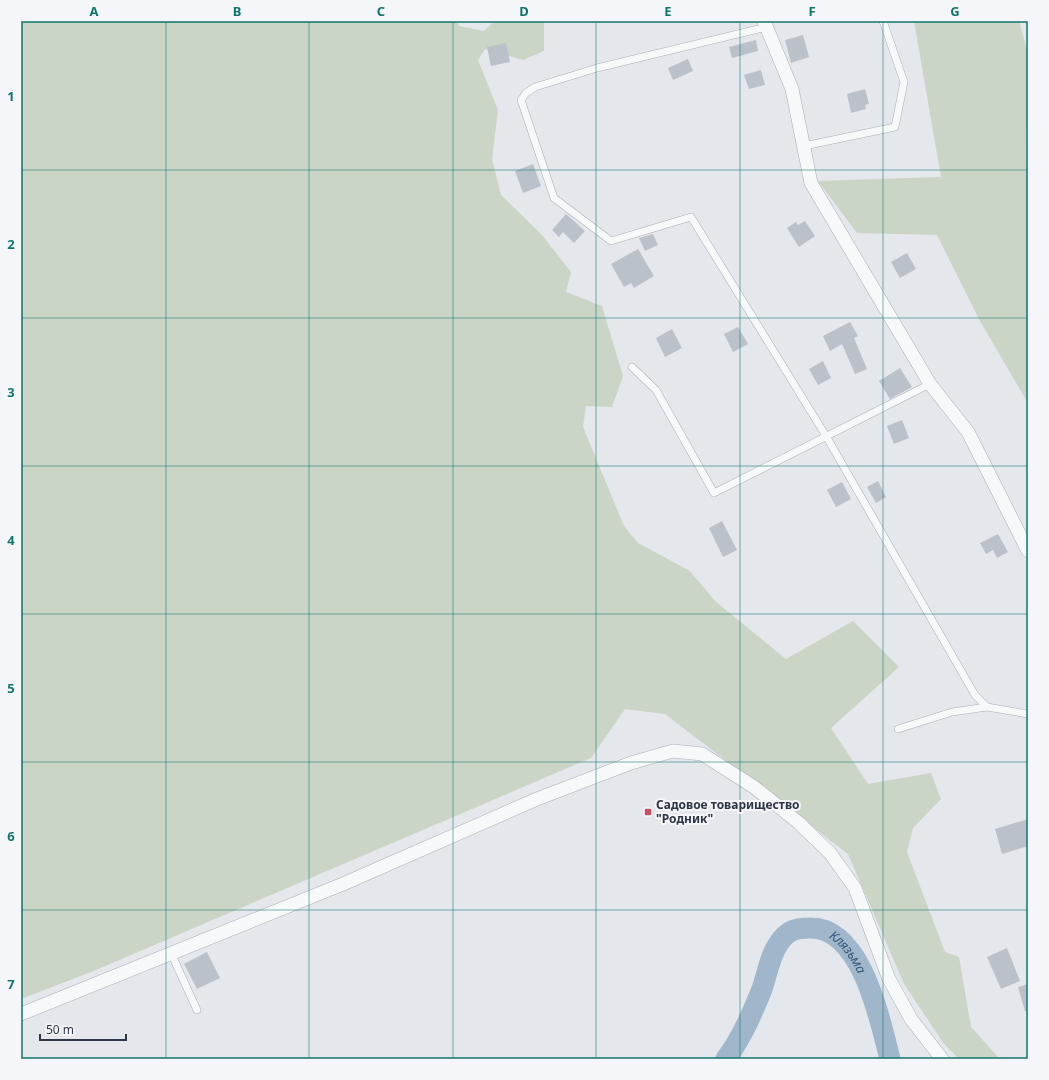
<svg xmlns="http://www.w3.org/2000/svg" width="1049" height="1080" viewBox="0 0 1049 1080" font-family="'Noto Sans',sans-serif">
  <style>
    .green { fill: #cad5c5 }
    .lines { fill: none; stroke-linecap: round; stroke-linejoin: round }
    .river { stroke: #a0b7cb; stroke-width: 21 }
    .building { fill: #bbc1c9 }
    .lane-casing { stroke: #a9aeb6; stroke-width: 8 }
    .street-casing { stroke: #a9aeb6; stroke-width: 14 }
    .lane { stroke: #f7f8fa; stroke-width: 7 }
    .street { stroke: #f7f8fa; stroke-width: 13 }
    .grid { fill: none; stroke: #0f766e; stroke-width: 1; stroke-opacity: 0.55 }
    .poi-dot { fill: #cd4d66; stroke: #f4f6f9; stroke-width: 1.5 }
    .labels { text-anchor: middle; stroke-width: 4; stroke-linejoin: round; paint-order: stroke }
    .poi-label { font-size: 12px; font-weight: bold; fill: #2c3644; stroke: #f4f6f9; text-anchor: start }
    .water-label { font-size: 13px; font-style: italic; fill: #365678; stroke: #f4f6f9 }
    .neatline { fill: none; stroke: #0f766e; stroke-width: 1.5 }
    .grid-label { font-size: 13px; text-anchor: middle; font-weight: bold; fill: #0f766e }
  </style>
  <rect width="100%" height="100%" fill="#e4e7ec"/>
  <path class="green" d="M 21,21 L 457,21 L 459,26 L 484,31 L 495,21 L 544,21 L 544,51 L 523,60 L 485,49 L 478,60 L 498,110 L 492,159 L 501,195 L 542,235 L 571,272 L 566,292 L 602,306 L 623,376 L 612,407 L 586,406 L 583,427 L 624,526 L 638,543 L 690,571 L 715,601 L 786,659 L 853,621 L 899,667 L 831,728 L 868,784 L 931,773 L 941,799 L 913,828 L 907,852 L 945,952 L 959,957 L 971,1027 L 1000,1059 L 959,1059 L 944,1044 L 904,984 L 848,854 L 665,714 L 625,709 L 591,758 L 96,970 L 21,999 Z
    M 914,21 L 1019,21 L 1028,53 L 1026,158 L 1028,186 L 1028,403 L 980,321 L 937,235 L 857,233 L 818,181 L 941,177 Z"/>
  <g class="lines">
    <path class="river" id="s1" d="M 726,1059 C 742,1037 752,1014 762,989 C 767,975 770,955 779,943 C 787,931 795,928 809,928 C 862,926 880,1021 890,1059"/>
  </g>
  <path class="building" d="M 803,35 L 809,57 L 791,63 L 785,40 Z
    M 756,40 L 758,51 L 732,58 L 729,47 Z
    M 506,43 L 510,62 L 491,66 L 487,47 Z
    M 688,59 L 693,71 L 673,80 L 668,68 Z
    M 761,70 L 765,85 L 749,89 L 744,75 Z
    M 865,89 L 869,104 L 865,105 L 866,109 L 851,113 L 847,94 Z
    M 533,164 L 541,186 L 523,193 L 515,171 Z
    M 566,214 L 585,231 L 574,243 L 563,232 L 559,237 L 552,230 Z
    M 805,221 L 815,236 L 799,247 L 787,228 L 796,222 L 798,225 Z
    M 653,234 L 658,245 L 645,251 L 639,238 Z
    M 638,249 L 654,276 L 634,288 L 631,283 L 624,287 L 611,264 Z
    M 907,253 L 916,269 L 900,278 L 891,262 Z
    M 850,322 L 858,336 L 854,338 L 867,369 L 855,374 L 842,344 L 830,351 L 823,336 Z
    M 738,327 L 748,344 L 733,352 L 724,334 Z
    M 672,329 L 682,348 L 665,357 L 656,338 Z
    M 823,361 L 831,378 L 818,385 L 809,369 Z
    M 900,368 L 912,387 L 890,399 L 879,381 Z
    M 902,420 L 909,438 L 894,444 L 887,426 Z
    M 878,481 L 886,497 L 876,503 L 867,487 Z
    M 842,482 L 851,499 L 836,507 L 827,490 Z
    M 722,521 L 737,550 L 723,557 L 709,528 Z
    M 998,534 L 1008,552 L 997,558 L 993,550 L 986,554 L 980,543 Z
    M 1028,819 L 1028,846 L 1002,854 L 995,829 Z
    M 1007,948 L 1020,981 L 1001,989 L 987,957 Z
    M 207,952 L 220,978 L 197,989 L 184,964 Z
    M 1028,984 L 1028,1011 L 1025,1011 L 1018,987 Z"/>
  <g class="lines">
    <defs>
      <path id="lane" d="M 767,27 L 597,68 L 535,87 L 526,93 L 521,100 L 554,198 L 611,241 L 691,217 L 826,436 L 975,695 L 987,707
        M 804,146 L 895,127 L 904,82 L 883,21
        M 632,367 L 656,390 L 714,493 L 930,384
        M 898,729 L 952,712 L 987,707 L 1028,714
        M 171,953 L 197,1010"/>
      <path id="street" d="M 764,21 L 792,89 L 811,183 L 930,384 L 968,432 L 1028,551
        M 21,1014 L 343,884 L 537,799 L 631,763 L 673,751 L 702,754 L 754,787 L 799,823 L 830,853 L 855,888 L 889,979 L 911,1019 L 942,1059"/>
    </defs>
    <use href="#lane" class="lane-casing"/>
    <use href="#street" class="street-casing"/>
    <use href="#lane" class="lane"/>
    <use href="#street" class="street"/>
  </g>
  <path class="grid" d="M 166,21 L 166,1059M 309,21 L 309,1059M 453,21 L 453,1059M 596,21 L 596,1059M 740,21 L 740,1059M 883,21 L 883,1059M 21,170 L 1028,170M 21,318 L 1028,318M 21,466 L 1028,466M 21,614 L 1028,614M 21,762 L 1028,762M 21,910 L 1028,910"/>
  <rect class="poi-dot" x="644" y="808" width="8" height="8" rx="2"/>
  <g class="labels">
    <g class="poi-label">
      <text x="656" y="809">Садовое товарищество<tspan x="656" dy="14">"Родник"</tspan></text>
    </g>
    <g class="water-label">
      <text dy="5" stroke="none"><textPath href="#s1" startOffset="212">Клязьма</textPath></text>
    </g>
  </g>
  <rect width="1049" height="1080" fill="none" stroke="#f4f6f9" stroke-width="44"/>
  <path d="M40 1034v6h86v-6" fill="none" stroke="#2c3644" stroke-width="2"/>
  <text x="46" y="1034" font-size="12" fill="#2c3644" stroke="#f4f6f9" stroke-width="3" paint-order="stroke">50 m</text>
  <rect x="22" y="22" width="1005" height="1036" class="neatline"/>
  <g class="grid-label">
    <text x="94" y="16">A</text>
    <text x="237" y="16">B</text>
    <text x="381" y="16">C</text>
    <text x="524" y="16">D</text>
    <text x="668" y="16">E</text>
    <text x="812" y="16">F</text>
    <text x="955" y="16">G</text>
    <text x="11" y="101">1</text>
    <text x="11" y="249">2</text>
    <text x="11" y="397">3</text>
    <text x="11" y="545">4</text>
    <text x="11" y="693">5</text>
    <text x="11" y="841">6</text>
    <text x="11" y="989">7</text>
  </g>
</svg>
